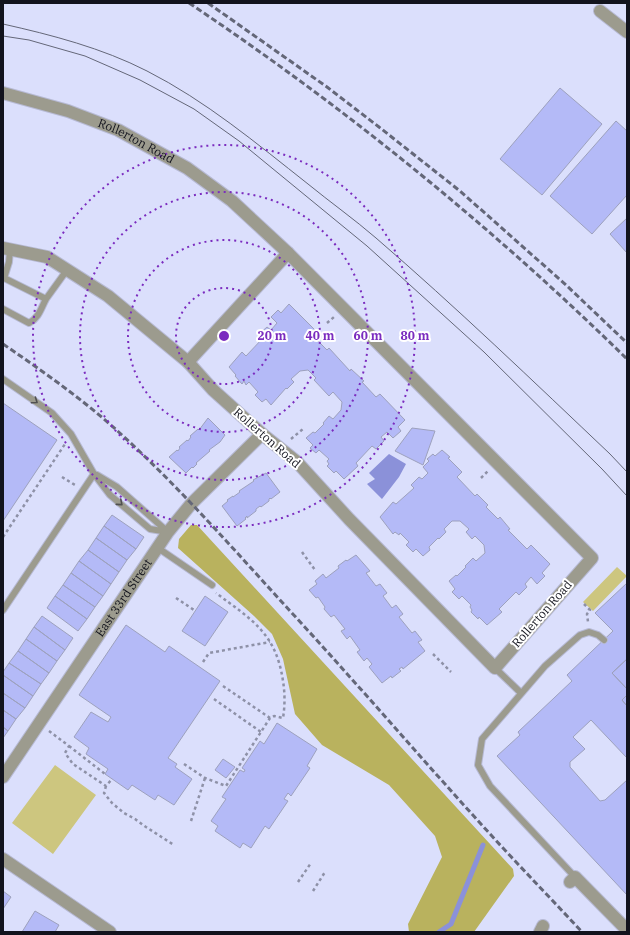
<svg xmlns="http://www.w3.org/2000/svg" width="630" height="935" viewBox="0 0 630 935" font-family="'IBM Plex Serif',serif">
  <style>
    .green { fill: #cdc67f }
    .forest { fill: #b9b25e }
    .water { fill: #8b91d9 }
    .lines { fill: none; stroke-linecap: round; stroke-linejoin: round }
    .stream { stroke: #8b91d9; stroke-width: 5 }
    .building { fill: #b4baf7; stroke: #9da1bd }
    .service-casing { stroke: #b7bad4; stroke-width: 8 }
    .minor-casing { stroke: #b7bad4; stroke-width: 14 }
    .tertiary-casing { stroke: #b7bad4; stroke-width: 14 }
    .path { stroke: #8e91a7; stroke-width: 2.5; stroke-dasharray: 3 3; stroke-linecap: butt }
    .service { stroke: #9c9b8e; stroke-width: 6 }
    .minor { stroke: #9c9b8e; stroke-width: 12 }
    .tertiary { stroke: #9c9b8e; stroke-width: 12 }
    .tram { stroke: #646778; stroke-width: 1 }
    .rail { stroke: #646778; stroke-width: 3; stroke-dasharray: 6 3; stroke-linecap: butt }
    .oneway { stroke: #505050 }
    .ring { fill: none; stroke: #7b2cbf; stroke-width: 2; stroke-dasharray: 2 4 }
    .labels { text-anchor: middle; stroke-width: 4; stroke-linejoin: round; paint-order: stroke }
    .street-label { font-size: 12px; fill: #12131d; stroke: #fff }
    .centre { fill: #7b2cbf; stroke: #fff; stroke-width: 2 }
    .ring-label { font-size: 12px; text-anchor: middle; font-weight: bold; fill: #7b2cbf; stroke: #fff; stroke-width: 4; stroke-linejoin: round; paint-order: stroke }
  </style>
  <rect width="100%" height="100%" fill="#dbdffc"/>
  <path class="green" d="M 617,567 L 627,576 L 593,611 L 583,602 Z
    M 55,765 L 96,795 L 53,854 L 12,823 Z"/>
  <path class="forest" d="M 191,525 L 197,525 L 513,869 L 514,876 L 474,932 L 409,932 L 408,924 L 442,857 L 435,836 L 389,785 L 322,745 L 295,714 L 283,659 L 272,634 L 254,616 L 178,548 L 179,539 Z"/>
  <path class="water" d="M 389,454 L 406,464 L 399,477 L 382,499 L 367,484 L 375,479 L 369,473 Z"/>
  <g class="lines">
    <path class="stream" d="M 439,932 L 451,924 L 483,845"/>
  </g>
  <path class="building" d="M 560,88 L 602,124 L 542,195 L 500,159 Z
    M 616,121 L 627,131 L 627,195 L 592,234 L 550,196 Z
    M 627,218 L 627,253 L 610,234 Z
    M 289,304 L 316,331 L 312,335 L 327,350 L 329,348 L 350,371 L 351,369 L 364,381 L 362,382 L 376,397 L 380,394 L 405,420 L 398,427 L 401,431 L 393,438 L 387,432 L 381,437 L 384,441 L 376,449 L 372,446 L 356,463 L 358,466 L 344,479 L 336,471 L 334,473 L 327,466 L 329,464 L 327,461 L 329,459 L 319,450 L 316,453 L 310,448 L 313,445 L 306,438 L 313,432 L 315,433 L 324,424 L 323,423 L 329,416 L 333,419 L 341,410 L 342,402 L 333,392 L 329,396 L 314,380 L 316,378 L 308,370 L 300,371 L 291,379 L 294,382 L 287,389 L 286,388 L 271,405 L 266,399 L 262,402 L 255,395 L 258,392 L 249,382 L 246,385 L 244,381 L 242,384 L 235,376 L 236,375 L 229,367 L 242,352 L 246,356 L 263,338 L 259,334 L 267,327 L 271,330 L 277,323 L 271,317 L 278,310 L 281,313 Z
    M 3,403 L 57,440 L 3,521 Z
    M 208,418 L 225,435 L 220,442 L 209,450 L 210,451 L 196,463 L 197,464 L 193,468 L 192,467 L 186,473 L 169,457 L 177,450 L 178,451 L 180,448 L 179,447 L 187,440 L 188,441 L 191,437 L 190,436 L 198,429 L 199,430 Z
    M 412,428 L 435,431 L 423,465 L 395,451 Z
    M 442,450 L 450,457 L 448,458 L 462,472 L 457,477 L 475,496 L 477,494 L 488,505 L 486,507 L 498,519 L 500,517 L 510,529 L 508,530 L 527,549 L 531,545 L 550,564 L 542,573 L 545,576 L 537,584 L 531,577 L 525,584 L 527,587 L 519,595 L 516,592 L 499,609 L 502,612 L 487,625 L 479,617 L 478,619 L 471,612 L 472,610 L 470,607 L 471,605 L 462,596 L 459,599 L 452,592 L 455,589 L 449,581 L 456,575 L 457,576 L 466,567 L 465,566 L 473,558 L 476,561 L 485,553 L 484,545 L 475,536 L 472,539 L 466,532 L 469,529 L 460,521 L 452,521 L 444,529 L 446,532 L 439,539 L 438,538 L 429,547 L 430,550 L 423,556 L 416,549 L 413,552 L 406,545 L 409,542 L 400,533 L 399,535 L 395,532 L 393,534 L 380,517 L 393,502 L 396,504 L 414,488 L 411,485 L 419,477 L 422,479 L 428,473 L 423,467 L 429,461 L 427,459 L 433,454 L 435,456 Z
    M 266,473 L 280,492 L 271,499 L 270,498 L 269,499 L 269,501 L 261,507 L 260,506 L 256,509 L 256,511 L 247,518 L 247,516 L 245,518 L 246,519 L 237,526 L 222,506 L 228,501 L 227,500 L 233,496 L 233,497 L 240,492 L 239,491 L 254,481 L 253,480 Z
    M 112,515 L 144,537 L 136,549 L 104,526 Z
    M 104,526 L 136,549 L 127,560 L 96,538 Z
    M 96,538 L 127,560 L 119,572 L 88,550 Z
    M 88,550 L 119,572 L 111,584 L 79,561 Z
    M 356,555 L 370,571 L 366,573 L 376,586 L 380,584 L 387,593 L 383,596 L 392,608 L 396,605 L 403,614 L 399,617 L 412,633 L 415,631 L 422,640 L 418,642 L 425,651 L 403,669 L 402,667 L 399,669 L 401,671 L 392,678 L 391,676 L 382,683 L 369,667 L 372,664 L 367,658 L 364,661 L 357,652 L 360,650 L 350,636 L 347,639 L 341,631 L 345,629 L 334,615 L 331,617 L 324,609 L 325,607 L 318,597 L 316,598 L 309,590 L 317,584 L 315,581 L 323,574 L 326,578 L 339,568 L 338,566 L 346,560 L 347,561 Z
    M 79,561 L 111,584 L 103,596 L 71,573 Z
    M 71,573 L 103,596 L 95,607 L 63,585 Z
    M 627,583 L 627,659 L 612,673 L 627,689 L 627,695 L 622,700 L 627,706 L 627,758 L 591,720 L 573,737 L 585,749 L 570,762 L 570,767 L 600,801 L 605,800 L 627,780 L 627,895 L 497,756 L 520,735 L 518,732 L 572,681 L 567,675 L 613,631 L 595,613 Z
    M 63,585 L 95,607 L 87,619 L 55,596 Z
    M 55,596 L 87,619 L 78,631 L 47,608 Z
    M 205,596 L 228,612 L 205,646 L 182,631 Z
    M 42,616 L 73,638 L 65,650 L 34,627 Z
    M 126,625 L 165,652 L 169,646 L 220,681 L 168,758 L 177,764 L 175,767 L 192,779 L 174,805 L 158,795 L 155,800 L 132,785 L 128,790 L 105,774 L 108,769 L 86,754 L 89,748 L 74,737 L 91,712 L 108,722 L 111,717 L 79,695 Z
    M 34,627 L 65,650 L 57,661 L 26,639 Z
    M 26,639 L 57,661 L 49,673 L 18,651 Z
    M 18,651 L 49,673 L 41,684 L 9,663 Z
    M 627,659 L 627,689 L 612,673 Z
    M 9,663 L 41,684 L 33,696 L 3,675 L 3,672 Z
    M 3,675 L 33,696 L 25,708 L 3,693 Z
    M 3,693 L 25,708 L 16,719 L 3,710 Z
    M 627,695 L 627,706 L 622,700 Z
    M 3,710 L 16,719 L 8,731 L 3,727 Z
    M 277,723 L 317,749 L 307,766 L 310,768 L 291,796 L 288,793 L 284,799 L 288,801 L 269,829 L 265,826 L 251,848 L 243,843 L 240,848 L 215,831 L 218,826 L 211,821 L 226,799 L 222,797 L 240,770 L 244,772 L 245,770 L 242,768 L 260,741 L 264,744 Z
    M 3,727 L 8,731 L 3,738 Z
    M 223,759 L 235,767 L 226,778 L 215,770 Z
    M 3,891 L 11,897 L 3,909 Z
    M 35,911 L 59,925 L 55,932 L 22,932 Z"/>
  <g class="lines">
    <defs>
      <path id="service" d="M 10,249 L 9,262 L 4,278 L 46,299 L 67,270
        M 3,309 L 29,323 C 39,318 41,308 46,299
        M 3,379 L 52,413 L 71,434 L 94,474 L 110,495 L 150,529 L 168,532
        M 97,475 L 117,487 L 168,532
        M 158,548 L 212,585
        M 3,610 L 94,474
        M 495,668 L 521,693
        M 575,877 L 490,786 L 478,765 L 482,739 L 545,666 L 580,635 L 589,632 L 598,635 L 604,640"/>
      <g id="minor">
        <path d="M 600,11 L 627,32"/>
        <path id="s1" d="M 3,93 L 68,111 L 118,130 L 187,168 L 232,201 L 288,253 L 592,558 L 495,668 L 349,519 L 297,462 L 262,434 L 213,390 L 188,362 L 108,296 L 47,257 L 3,248"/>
        <path d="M 188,362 L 288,253"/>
        <path id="s2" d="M 3,777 L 168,532 L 191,504 L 262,434"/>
        <path d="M 570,882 L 575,877 L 627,930"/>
        <path d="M 540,932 L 543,926"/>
      </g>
      <path id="tertiary" d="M 3,859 L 110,932"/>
    </defs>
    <use href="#service" class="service-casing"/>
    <use href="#minor" class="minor-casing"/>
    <use href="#tertiary" class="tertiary-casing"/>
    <path class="path" d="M 327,323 L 334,317
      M 291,439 L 303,429
      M 62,477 L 75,485
      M 481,478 L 488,471
      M 3,537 L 65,444
      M 302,552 L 315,570
      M 176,598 L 194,610
      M 584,604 L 590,610 L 587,614 L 588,622
      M 433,654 L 451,672
      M 203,662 L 209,653 L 270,642
      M 223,686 L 270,718
      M 214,699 L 261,732
      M 49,731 L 69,746 L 65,753 L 73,764 L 106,786 L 112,779
      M 69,746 L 105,774
      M 184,764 L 205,778 L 226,786 L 270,718 L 274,716 L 283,718 C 285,706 285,693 283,681 C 276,633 252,620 216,593
      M 106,786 L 104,793 L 112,803 L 124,813 L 135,819 L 146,827 L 174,845
      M 191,821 L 205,778
      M 298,882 L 311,863
      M 313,891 L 325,872"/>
    <use href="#service" class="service"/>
    <use href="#minor" class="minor"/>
    <use href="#tertiary" class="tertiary"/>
    <path class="tram" d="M 3,24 C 52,35 102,48 147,71 C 206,101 256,143 308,184 C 330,202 354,219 376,238 C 456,307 533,381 610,454 L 627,472
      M 3,36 L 29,40 L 85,56 L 140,80 L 194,109 L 239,141 L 367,246 L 484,352 L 602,469 L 627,496"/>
    <path class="rail" d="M 189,3 C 346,108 492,227 627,359
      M 208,3 L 327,87 L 379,127 L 460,191 L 566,285 L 627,343
      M 3,344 C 44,372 85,401 122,435 C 182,490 236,552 291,612 C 363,690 431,770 502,847 C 529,876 556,904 582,932"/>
  </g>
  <defs><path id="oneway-chevron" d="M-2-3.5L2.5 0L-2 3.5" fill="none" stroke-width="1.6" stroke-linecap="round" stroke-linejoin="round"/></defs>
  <g class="oneway">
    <use href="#oneway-chevron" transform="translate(35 401) rotate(35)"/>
    <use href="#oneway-chevron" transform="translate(120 503) rotate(41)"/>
  </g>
  <g class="ring">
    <circle cx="224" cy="336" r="48"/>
    <circle cx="224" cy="336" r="96"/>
    <circle cx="224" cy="336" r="144"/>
    <circle cx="224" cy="336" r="191"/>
  </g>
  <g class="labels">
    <g class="street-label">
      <text dy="4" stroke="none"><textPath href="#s1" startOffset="142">Rollerton Road</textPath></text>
      <text transform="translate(267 438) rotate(41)" y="4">Rollerton Road</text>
      <text dy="4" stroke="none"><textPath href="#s2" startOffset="216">East 33rd Street</textPath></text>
      <text transform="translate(542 614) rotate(-49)" y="4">Rollerton Road</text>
    </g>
  </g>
  <circle cx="224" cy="336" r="6" class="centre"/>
  <g class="ring-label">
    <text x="272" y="340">20 m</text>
    <text x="320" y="340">40 m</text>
    <text x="368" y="340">60 m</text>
    <text x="415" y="340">80 m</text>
  </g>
  <rect width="630" height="935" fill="none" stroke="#12131d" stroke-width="8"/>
</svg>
